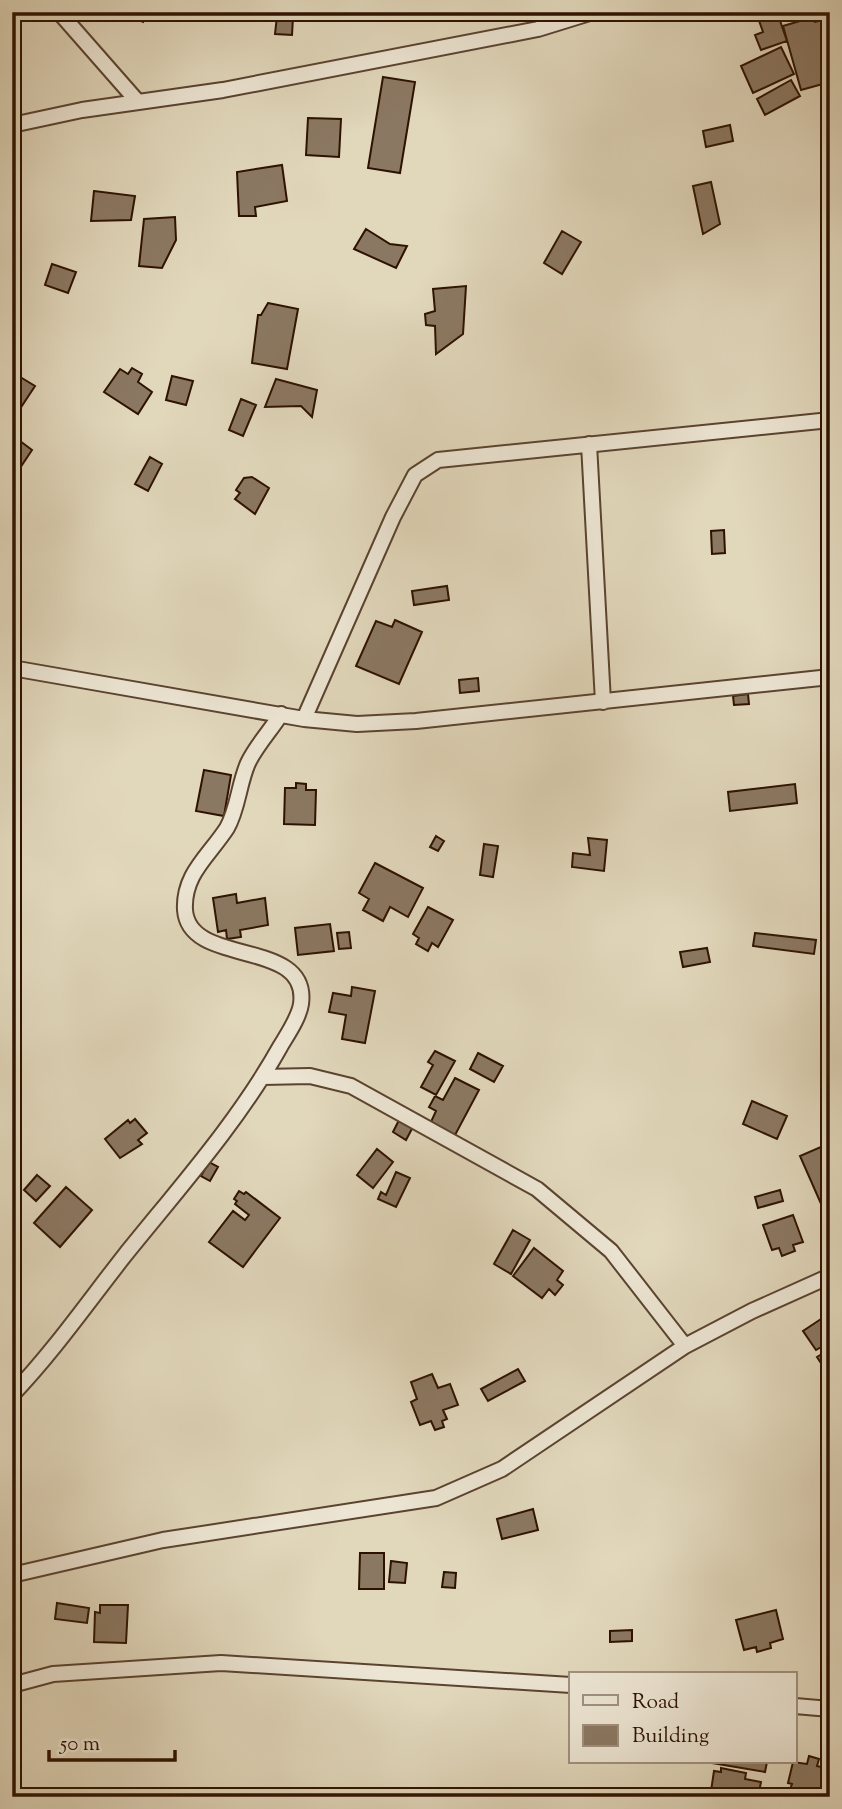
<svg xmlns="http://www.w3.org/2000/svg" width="842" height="1809" viewBox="0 0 842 1809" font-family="'Sorts Mill Goudy',serif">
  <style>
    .building { fill: #8b7862; stroke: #2e1201; stroke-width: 2 }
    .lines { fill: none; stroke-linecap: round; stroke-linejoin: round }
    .minor-casing { stroke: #5b4330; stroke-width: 18 }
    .minor { stroke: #ece5d3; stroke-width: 14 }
  </style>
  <rect width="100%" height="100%" fill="#e1d7bb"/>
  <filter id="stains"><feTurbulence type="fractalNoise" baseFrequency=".00286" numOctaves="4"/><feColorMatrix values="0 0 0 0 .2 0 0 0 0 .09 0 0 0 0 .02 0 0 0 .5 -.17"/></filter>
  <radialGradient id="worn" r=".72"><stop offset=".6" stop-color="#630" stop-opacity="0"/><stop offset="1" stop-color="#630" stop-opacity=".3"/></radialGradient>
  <path class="building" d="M 129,12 L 147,12 L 143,22 L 128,15 Z
    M 756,12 L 777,12 L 787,41 L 761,50 L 755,35 L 763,32 Z
    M 824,12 L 830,12 L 830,62 L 826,63 L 830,82 L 801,90 L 783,26 L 810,18 L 815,22 L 826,19 Z
    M 277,16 L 293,17 L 292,35 L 275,34 Z
    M 781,47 L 794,74 L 753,93 L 741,66 Z
    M 383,77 L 415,82 L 400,173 L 368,168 Z
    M 791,80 L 800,96 L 765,115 L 757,99 Z
    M 308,118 L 341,119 L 339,157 L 306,155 Z
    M 730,125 L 733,141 L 706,147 L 703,131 Z
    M 282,165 L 287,201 L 255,207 L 256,216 L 239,216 L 237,172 Z
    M 711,182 L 720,224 L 703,234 L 693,186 Z
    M 94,191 L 135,196 L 131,220 L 91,221 Z
    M 175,217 L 176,240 L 162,268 L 139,266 L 144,219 Z
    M 366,229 L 390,244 L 407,246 L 396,268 L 354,249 Z
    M 562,231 L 581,242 L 562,274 L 544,263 Z
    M 52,264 L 76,272 L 68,293 L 45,285 Z
    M 466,286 L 463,334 L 436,354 L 435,326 L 426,325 L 425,314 L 435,311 L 433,289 Z
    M 268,303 L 298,309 L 287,369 L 252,363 L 258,315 L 261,315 Z
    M 132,368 L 142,374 L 138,382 L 152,392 L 138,414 L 104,392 L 120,369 L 128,374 Z
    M 12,372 L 35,386 L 12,421 Z
    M 172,376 L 193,381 L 186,405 L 166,400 Z
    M 276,379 L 317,390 L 312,417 L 301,406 L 265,407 Z
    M 241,399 L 256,405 L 243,436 L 229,430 Z
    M 20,441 L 32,450 L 20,468 L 12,462 L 12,452 Z
    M 150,457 L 162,464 L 148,491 L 135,484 Z
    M 252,477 L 269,488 L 255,514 L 235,499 L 240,493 L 236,490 L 244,478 Z
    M 724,530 L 725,553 L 712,554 L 711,531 Z
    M 447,586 L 449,600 L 414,605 L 412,591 Z
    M 395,620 L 422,632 L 399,684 L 356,666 L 376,621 L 392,627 Z
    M 478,678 L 479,691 L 460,693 L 459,680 Z
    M 748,694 L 749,704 L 734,705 L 733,696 Z
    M 204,770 L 231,775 L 224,816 L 196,811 Z
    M 296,783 L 306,784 L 306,790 L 316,790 L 315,825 L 284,824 L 285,788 L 296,788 Z
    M 795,784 L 797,803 L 730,811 L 728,792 Z
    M 436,836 L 444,841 L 438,851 L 430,847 Z
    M 588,838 L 607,840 L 604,871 L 572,867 L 573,853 L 590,855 Z
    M 484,844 L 498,846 L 493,877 L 480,875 Z
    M 375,863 L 423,888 L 408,917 L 390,907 L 383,921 L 363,910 L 369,899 L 359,893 Z
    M 236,894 L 237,903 L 265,898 L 268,925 L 240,930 L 241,937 L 227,939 L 226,930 L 218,932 L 213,898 Z
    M 428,907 L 453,920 L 438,947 L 432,943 L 428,951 L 416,944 L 419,938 L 413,934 Z
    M 330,924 L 334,951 L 298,955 L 295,928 Z
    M 349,932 L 351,948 L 339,949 L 337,933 Z
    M 755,933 L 816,940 L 814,954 L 753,946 Z
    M 707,948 L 710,962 L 683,967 L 680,952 Z
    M 352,987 L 375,991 L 365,1043 L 342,1039 L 346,1015 L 329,1012 L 333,993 L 351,996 Z
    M 435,1051 L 455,1061 L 436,1095 L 421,1087 L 433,1065 L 428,1062 Z
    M 478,1053 L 503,1066 L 494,1082 L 470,1069 Z
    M 455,1078 L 479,1090 L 454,1137 L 430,1124 L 436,1111 L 429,1107 L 435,1096 L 443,1100 Z
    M 752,1101 L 787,1116 L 777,1139 L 743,1124 Z
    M 400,1118 L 414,1125 L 406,1140 L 393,1132 Z
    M 135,1119 L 147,1133 L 138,1140 L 142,1144 L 120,1158 L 105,1139 L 128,1120 L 130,1123 Z
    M 830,1143 L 830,1221 L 829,1222 L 800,1156 Z
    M 377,1149 L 393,1162 L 373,1188 L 357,1175 Z
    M 209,1162 L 218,1167 L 210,1181 L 201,1176 Z
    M 396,1172 L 410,1178 L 396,1207 L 378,1199 L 381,1192 L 386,1195 Z
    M 37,1175 L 50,1186 L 36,1201 L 24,1190 Z
    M 66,1187 L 92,1210 L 60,1247 L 34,1223 Z
    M 780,1190 L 783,1201 L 758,1208 L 755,1197 Z
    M 239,1191 L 244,1194 L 246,1192 L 280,1218 L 243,1267 L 209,1242 L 233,1211 L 245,1220 L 249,1215 L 235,1204 L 237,1201 L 234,1199 Z
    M 793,1215 L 803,1242 L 793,1245 L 795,1251 L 782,1256 L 779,1248 L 772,1250 L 763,1225 Z
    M 513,1230 L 530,1240 L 511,1274 L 494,1264 Z
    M 534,1248 L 563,1271 L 557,1280 L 563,1285 L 555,1295 L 549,1289 L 542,1298 L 513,1276 Z
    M 824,1317 L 830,1325 L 830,1342 L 816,1350 L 803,1331 Z
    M 830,1349 L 830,1377 L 817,1357 Z
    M 518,1369 L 525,1381 L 488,1401 L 481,1389 Z
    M 432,1374 L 438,1388 L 450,1384 L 458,1405 L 443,1410 L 447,1419 L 442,1421 L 444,1427 L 435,1430 L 431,1421 L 420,1425 L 411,1402 L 417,1399 L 411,1382 Z
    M 533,1509 L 538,1530 L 502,1539 L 497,1519 Z
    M 360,1553 L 384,1553 L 384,1589 L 359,1589 Z
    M 391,1561 L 407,1563 L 405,1583 L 389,1582 Z
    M 444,1572 L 456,1573 L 455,1588 L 442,1587 Z
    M 57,1603 L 89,1608 L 87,1623 L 55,1619 Z
    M 100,1605 L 128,1605 L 126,1643 L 94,1642 L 95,1612 L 100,1613 Z
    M 776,1610 L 783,1639 L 770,1643 L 771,1648 L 757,1652 L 756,1647 L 744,1650 L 736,1620 Z
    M 632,1630 L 632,1641 L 610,1642 L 610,1631 Z
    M 809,1756 L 819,1759 L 817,1766 L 829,1769 L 821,1797 L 789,1792 L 792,1784 L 788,1783 L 793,1762 L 807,1764 Z
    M 706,1762 L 767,1762 L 765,1772 Z
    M 721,1768 L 746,1773 L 745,1779 L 761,1782 L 758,1797 L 711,1791 L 714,1771 L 721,1772 Z"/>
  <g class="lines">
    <defs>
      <path id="minor" d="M 59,12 L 138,102
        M 12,125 L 82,110 L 223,90 L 538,29 L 593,12
        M 589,444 L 603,702
        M 12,668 L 304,719 L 357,724 L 416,721 L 830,677
        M 304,719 L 393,517 L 415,475 L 438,460 L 830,420
        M 263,1077 L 310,1076 L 351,1086 L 537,1189 L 611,1251 L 685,1346
        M 12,1395 C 54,1351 88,1302 125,1255 C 179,1188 238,1122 280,1047 C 287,1035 299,1018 301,1004 C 310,937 189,968 185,910 C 183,874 209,856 227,828 C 238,809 239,783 248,763 C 256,746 271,730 281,714
        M 12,1575 L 163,1540 L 436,1498 L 502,1469 L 685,1346 L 752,1311 L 830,1276
        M 12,1685 L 53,1674 L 221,1663 L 571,1685
        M 795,1706 L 830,1709"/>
    </defs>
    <use href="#minor" class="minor-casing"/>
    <use href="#minor" class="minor"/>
  </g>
  <rect width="842" height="1809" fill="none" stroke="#e1d7bb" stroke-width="42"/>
  <rect x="14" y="14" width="814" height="1781" fill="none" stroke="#2e1201" stroke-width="3.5"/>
  <rect x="21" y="21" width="800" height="1767" fill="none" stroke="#2e1201" stroke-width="2"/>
  <rect x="569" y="1672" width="228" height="91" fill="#ece5d3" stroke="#a0917f" stroke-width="2"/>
  <rect x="583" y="1695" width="35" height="10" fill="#ece5d3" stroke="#a0917f" stroke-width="2"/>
  <text x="632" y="1708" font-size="21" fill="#2e1201">Road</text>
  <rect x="583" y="1725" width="35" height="21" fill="#8b7862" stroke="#a0917f" stroke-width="2"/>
  <text x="632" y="1742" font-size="21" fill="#2e1201">Building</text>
  <path d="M49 1750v10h126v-10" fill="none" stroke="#2e1201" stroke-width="3.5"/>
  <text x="60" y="1750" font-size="21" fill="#2e1201" stroke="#ece5d3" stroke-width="5" paint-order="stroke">50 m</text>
  <rect width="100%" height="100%" filter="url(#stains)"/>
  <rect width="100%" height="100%" fill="url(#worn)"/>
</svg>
